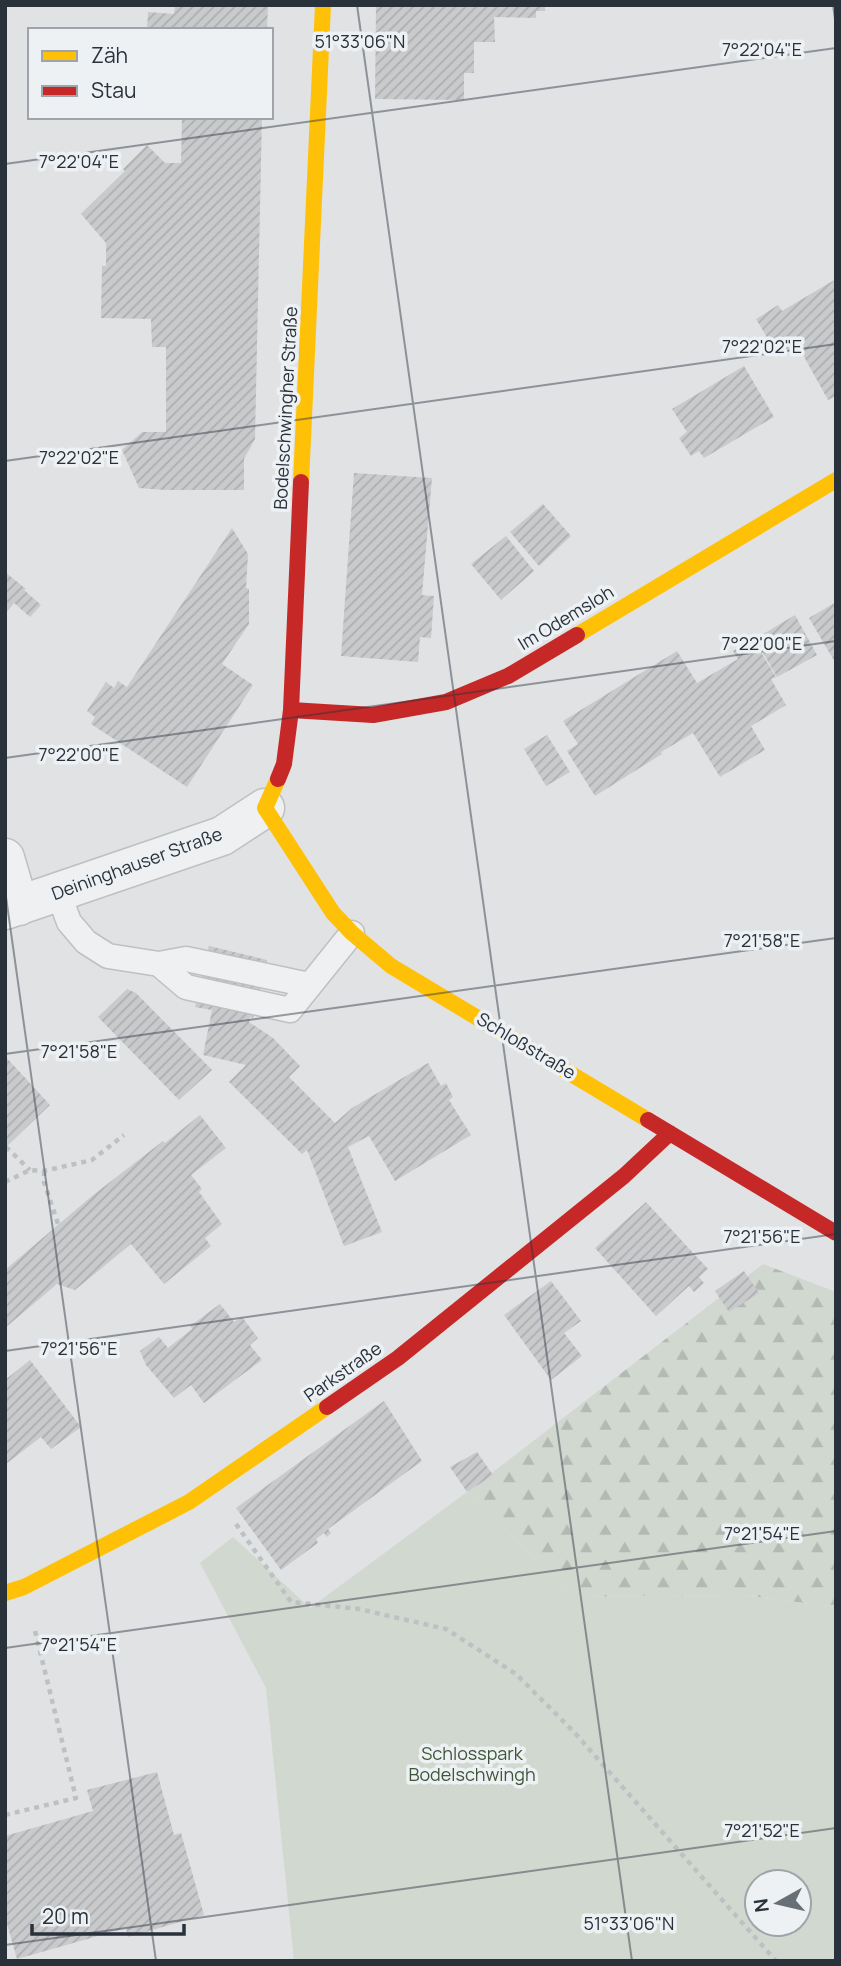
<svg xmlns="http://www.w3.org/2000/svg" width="841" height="1966" viewBox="0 0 841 1966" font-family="Manrope,sans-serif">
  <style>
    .forest { fill: url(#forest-firs) }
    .green { fill: #d1d8d0; fill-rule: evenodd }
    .building { fill: url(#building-hatch) }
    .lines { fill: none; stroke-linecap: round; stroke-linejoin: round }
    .lane-casing { stroke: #bec0c2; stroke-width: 27 }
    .street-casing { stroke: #bec0c2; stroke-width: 41 }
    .path { stroke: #bec1c3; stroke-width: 4.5; stroke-dasharray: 5 5; stroke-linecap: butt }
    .lane { stroke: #eff0f1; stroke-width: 24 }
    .street { stroke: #eff0f1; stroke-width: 38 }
    .slow { stroke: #ffc107; stroke-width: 16 }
    .jam { stroke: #c62828; stroke-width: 16 }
    .ticks { fill: none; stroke: #29313b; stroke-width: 2; stroke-opacity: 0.45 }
    .labels { text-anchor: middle; stroke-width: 7; stroke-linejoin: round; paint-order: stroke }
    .street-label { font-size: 18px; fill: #29313b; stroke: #edf1f4 }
    .park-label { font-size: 18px; fill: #3f5538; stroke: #edf1f4 }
    .ticks-label { font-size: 18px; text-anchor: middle; fill: #29313b; stroke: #edf1f4; stroke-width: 7; stroke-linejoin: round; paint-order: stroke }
  </style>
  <defs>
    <pattern id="forest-firs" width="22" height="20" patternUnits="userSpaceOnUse" patternTransform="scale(1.75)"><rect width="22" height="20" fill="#d1d8d0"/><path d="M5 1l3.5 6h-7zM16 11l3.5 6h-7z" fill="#b3bab4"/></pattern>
    <pattern id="building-hatch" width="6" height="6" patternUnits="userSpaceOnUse" patternTransform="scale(1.75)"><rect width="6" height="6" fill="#c8cacc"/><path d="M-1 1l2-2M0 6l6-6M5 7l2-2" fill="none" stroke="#acaeb0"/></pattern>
  </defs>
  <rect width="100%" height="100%" fill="#e0e2e4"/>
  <path class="forest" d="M 763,1264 L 836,1292 L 836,1607 L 741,1595 L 574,1597 L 467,1492 Z"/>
  <path class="green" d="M 467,1492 L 574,1597 L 741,1595 L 836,1607 L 836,1961 L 294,1961 L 266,1688 L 200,1563 L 233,1537 L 310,1608 ZM 757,1882 L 799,1882 L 799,1924 L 757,1924 Z"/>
  <path class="building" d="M 175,5 L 268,5 L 267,30 L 147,30 L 148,12 L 174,14 Z
    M 464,5 L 545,5 L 545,11 L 536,11 L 536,18 L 494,17 L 495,42 L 474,42 L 474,73 L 464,73 L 464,100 L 375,99 L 376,6 L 464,7 Z
    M 182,117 L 262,117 L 255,439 L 244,459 L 244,490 L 165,490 L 139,488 L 122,450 L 142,432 L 166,432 L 166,347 L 152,347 L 151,319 L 101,318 L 102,266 L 106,266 L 106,243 L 81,214 L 125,171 L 123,169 L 147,145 L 165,163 L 181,163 Z
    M 836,279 L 836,396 L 828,400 L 798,346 L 779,357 L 756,319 L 778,305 L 782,311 Z
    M 744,366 L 774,417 L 704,458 L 699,451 L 691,456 L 679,438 L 687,432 L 672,409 Z
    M 354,473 L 432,478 L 422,595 L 434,596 L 431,638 L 420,637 L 418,662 L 341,656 Z
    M 543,504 L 571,536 L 539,566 L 510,532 Z
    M 232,528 L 248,554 L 246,588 L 249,589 L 249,624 L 222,664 L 253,685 L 187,787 L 91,724 L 95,717 L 87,711 L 106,682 L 114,688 L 118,681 L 127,687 Z
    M 506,536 L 534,571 L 501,600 L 471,564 Z
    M 5,572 L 26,589 L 24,590 L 41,605 L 30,617 L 14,603 L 5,614 Z
    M 836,602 L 836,664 L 809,618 Z
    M 795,615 L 817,655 L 777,677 L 755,639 Z
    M 753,639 L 776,677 L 771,679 L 786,705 L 751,726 L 765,750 L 720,777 L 693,733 L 661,752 L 662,754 L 595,796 L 567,751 L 578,744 L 563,721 L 677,651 L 697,683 L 738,659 L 733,651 Z
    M 547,735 L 570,772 L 546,786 L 524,749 Z
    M 209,946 L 267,960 L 253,1018 L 250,1017 L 249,1022 L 273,1038 L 300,1066 L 289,1077 L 335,1123 L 352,1108 L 428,1063 L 441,1086 L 446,1083 L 453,1097 L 449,1100 L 471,1135 L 395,1181 L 369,1136 L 348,1147 L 382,1232 L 344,1246 L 307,1150 L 302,1154 L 229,1082 L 246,1065 L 203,1055 L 212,1010 L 195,1007 Z
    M 127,989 L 136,993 L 212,1070 L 179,1100 L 98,1017 Z
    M 5,1056 L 50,1105 L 5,1148 Z
    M 200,1115 L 226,1148 L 191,1175 L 202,1189 L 199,1192 L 222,1224 L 205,1238 L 211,1246 L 164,1284 L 131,1244 L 75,1290 L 57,1284 L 5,1328 L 5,1270 L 92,1196 L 163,1141 L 165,1143 Z
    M 646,1202 L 708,1269 L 699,1277 L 704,1283 L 694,1292 L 689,1286 L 656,1316 L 595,1248 Z
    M 744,1271 L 759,1293 L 729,1312 L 715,1291 Z
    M 551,1281 L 581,1321 L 564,1333 L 582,1356 L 551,1380 L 504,1315 Z
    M 220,1304 L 234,1322 L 242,1317 L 258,1338 L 250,1345 L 262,1360 L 204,1403 L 191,1385 L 174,1398 L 146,1365 L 140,1351 L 159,1337 L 168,1348 L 192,1329 L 190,1326 Z
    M 30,1360 L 81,1427 L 51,1449 L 41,1437 L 6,1464 L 5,1380 Z
    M 384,1401 L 422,1461 L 328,1529 L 331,1533 L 327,1537 L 324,1533 L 316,1539 L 318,1543 L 281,1570 L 236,1508 Z
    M 477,1452 L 493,1475 L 467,1492 L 450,1467 Z
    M 157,1772 L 174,1835 L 181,1833 L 204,1915 L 128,1937 L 126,1928 L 17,1959 L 5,1917 L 5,1836 L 93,1811 L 87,1790 Z"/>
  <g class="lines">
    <defs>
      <path id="lane" d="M 58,892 L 69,922 L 86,942 L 108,956 L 159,964 L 186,959 L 309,985
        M 159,964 L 186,987 L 290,1010 L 352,933"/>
      <path id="street" d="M 5,858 L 19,906
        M 5,910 L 222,836 L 265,808"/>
    </defs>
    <use href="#lane" class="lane-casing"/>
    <use href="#street" class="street-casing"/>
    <path class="path" d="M 6,1147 L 30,1170
      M 44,1171 L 44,1182 L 58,1224
      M 5,1182 L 30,1170 L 44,1171 L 92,1160 L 124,1135
      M 236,1524 L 291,1602 L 359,1609 L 446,1629 L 516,1674 L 574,1732 L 776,1961
      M 5,1815 L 76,1798 L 35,1631"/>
    <use href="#lane" class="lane"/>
    <use href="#street" class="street"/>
    <path class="slow" d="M 301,482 L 323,5
      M 577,635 L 836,480
      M 278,779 L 265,808 L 333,913 L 352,933 L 391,966 L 648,1120
      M 5,1593 L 24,1587 L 189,1502 L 327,1407"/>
    <path class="jam" d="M 291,710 L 373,715 L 446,702 L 508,676 L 577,635
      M 278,779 L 284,764 L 291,710 L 301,482
      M 648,1120 L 836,1233
      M 327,1407 L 398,1358 L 624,1176 L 670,1133"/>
  </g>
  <path class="ticks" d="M 357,5 L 632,1961M 833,5 L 836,26M 5,164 L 836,48M 5,461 L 836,344M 5,758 L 836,641M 5,890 L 156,1961M 5,1054 L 836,938M 5,1351 L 836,1234M 5,1648 L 836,1531M 5,1945 L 836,1828"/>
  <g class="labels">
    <g class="street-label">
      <text transform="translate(286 408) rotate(-87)" y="6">Bodelschwingher Straße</text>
      <text transform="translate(566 618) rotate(-31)" y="6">Im Odemsloh</text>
      <text transform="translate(137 864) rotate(-20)" y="6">Deininghauser Straße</text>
      <text transform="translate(526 1046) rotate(31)" y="6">Schloßstraße</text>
      <text transform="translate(343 1372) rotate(-35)" y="6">Parkstraße</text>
    </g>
    <g class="park-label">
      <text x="472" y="1760">Schlosspark<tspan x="472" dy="21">Bodelschwingh</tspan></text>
    </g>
  </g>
  <g class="ticks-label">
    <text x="360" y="48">51°33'06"N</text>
    <text x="762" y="56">7°22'04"E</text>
    <text x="79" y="168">7°22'04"E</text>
    <text x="762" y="353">7°22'02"E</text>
    <text x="79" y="464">7°22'02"E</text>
    <text x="762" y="650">7°22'00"E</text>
    <text x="79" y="761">7°22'00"E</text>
    <text x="762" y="947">7°21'58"E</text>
    <text x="79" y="1058">7°21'58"E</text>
    <text x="762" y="1243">7°21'56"E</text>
    <text x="79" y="1355">7°21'56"E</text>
    <text x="762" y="1540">7°21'54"E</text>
    <text x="79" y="1651">7°21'54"E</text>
    <text x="762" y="1837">7°21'52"E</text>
    <text x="629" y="1930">51°33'06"N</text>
  </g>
  <rect width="841" height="1966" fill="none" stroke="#29313b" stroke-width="14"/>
  <rect x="28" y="28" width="245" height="91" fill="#edf1f4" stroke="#9fa4aa" stroke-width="2"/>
  <rect x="42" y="51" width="35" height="10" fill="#ffc107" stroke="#9fa4aa" stroke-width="2"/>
  <text x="91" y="63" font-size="21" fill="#29313b">Zäh</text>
  <rect x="42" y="86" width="35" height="10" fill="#c62828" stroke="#9fa4aa" stroke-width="2"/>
  <text x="91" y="98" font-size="21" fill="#29313b">Stau</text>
  <g transform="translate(778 1903) rotate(262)"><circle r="33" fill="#edf1f4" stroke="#9fa4aa" stroke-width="2"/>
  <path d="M0-5L12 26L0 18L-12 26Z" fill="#696f76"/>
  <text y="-10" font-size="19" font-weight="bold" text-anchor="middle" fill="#29313b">N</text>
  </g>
  <path d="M32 1924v10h152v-10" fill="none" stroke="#29313b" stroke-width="3.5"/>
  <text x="42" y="1924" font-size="21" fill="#29313b" stroke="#edf1f4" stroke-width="5" paint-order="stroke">20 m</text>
</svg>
